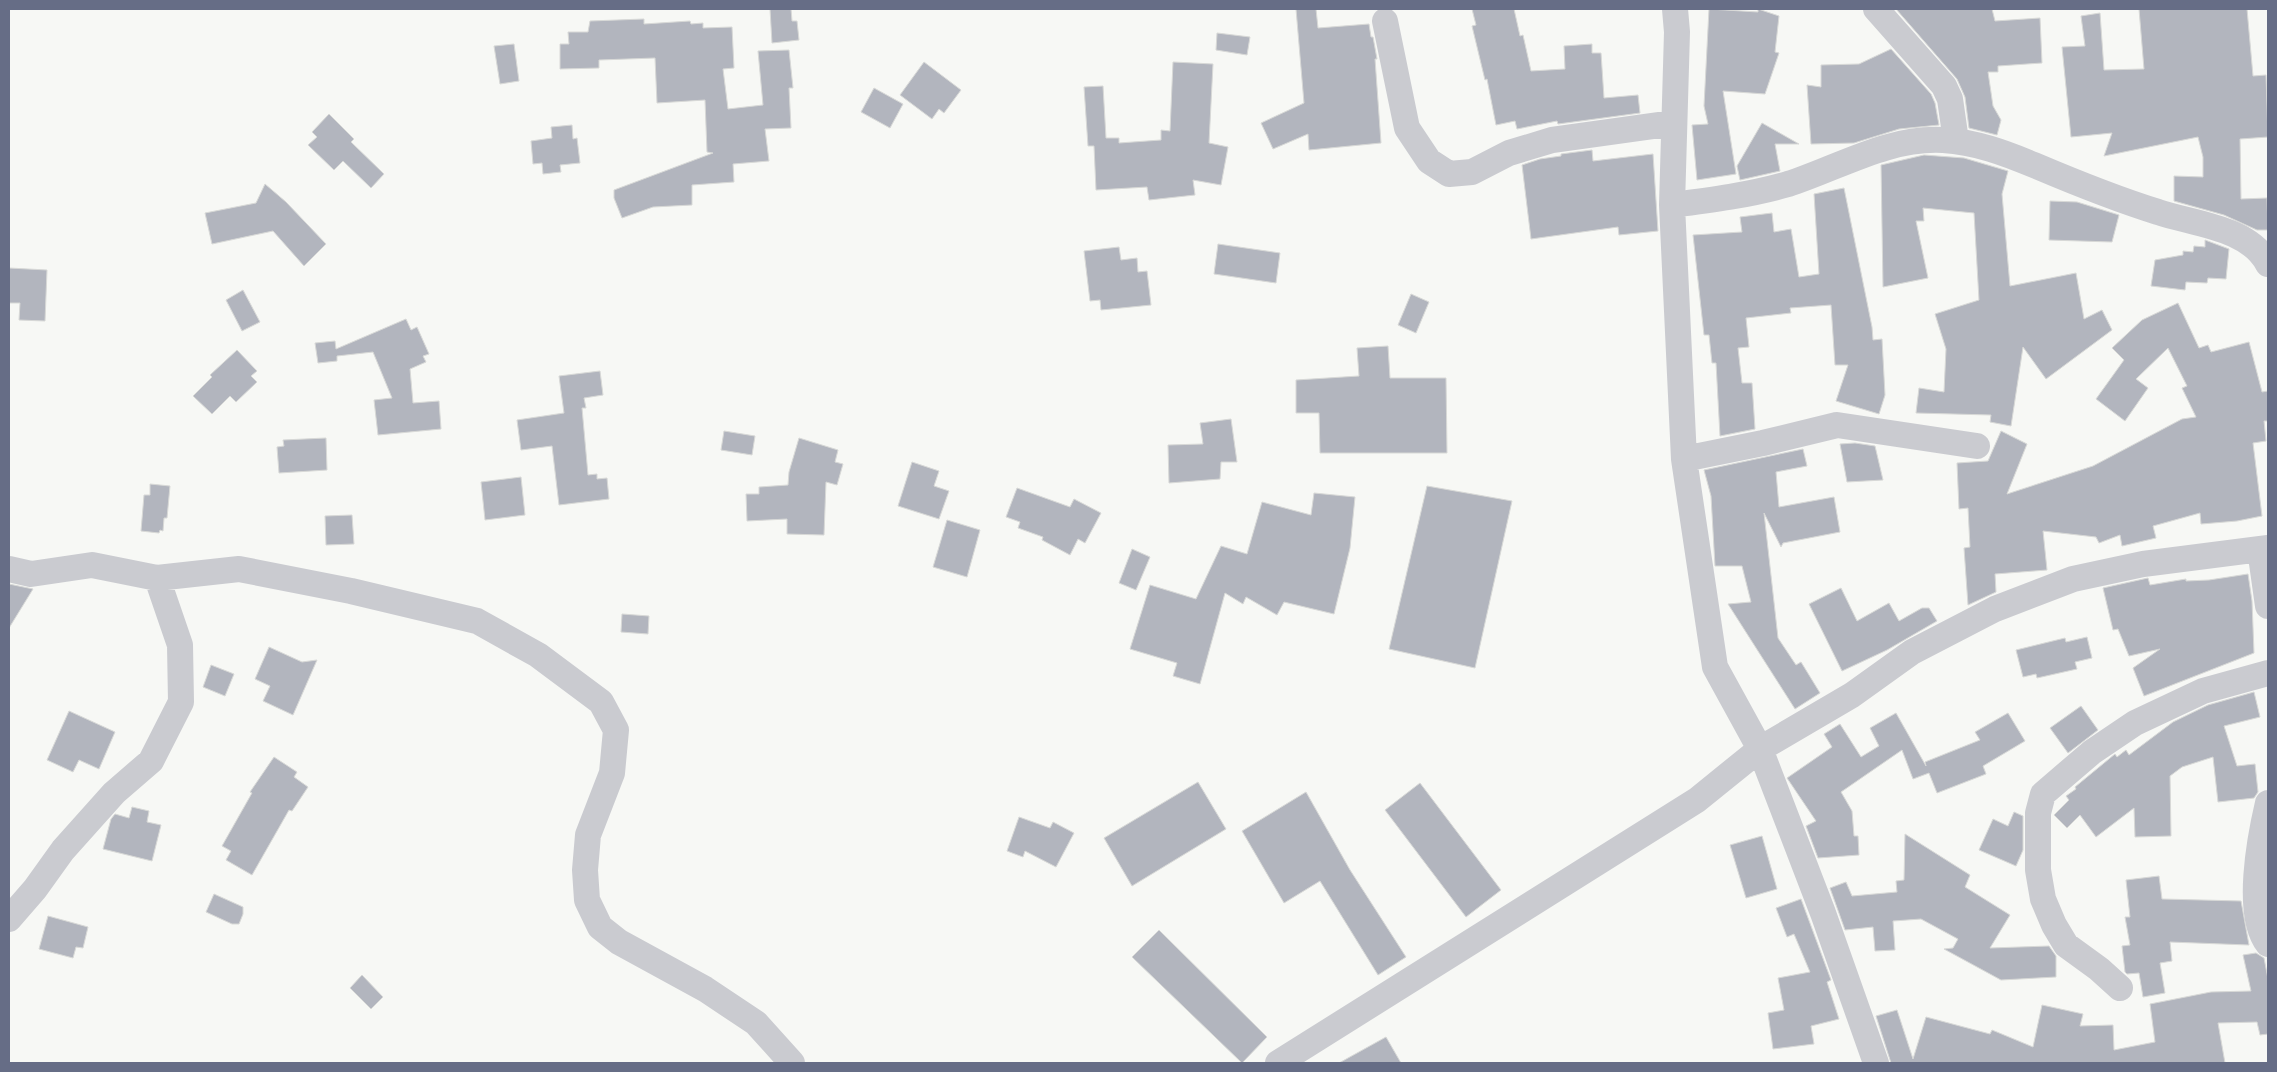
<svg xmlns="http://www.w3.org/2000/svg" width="2277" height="1072" viewBox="0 0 2277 1072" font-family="Ubuntu,sans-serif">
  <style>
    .building { fill: #b2b5be; stroke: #d8d9d7 }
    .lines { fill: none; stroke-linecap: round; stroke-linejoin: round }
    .street { stroke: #cacbd0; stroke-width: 26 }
  </style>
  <rect width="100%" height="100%" fill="#f7f8f5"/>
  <path class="building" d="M 770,9 L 791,9 L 792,21 L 797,21 L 799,40 L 772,43 Z
    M 1296,9 L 1316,9 L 1318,28 L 1369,24 L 1371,37 L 1373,37 L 1377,59 L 1375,59 L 1381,143 L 1309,150 L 1308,134 L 1273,149 L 1261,123 L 1304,103 Z
    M 1472,9 L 1514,9 L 1520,36 L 1523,35 L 1531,71 L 1565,69 L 1564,46 L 1592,44 L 1592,53 L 1601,53 L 1604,98 L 1638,95 L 1640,113 L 1558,124 L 1557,121 L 1517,129 L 1515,121 L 1496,125 L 1487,79 L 1485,80 L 1472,26 L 1476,25 Z
    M 1709,9 L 1758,12 L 1758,9 L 1779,16 L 1775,52 L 1779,53 L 1765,94 L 1723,91 L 1736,174 L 1697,180 L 1692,125 L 1708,124 L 1704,106 Z
    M 1896,9 L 1992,9 L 1995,21 L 2040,18 L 2042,63 L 1998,66 L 1998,72 L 1988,72 L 1993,106 L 2001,120 L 1997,135 L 1969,128 L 1965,97 L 1957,79 Z
    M 2139,9 L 2247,9 L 2253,76 L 2266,75 L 2268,137 L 2240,139 L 2241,199 L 2267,198 L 2268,230 L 2257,230 L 2224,215 L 2174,201 L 2174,176 L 2203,177 L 2203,157 L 2198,137 L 2104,156 L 2112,133 L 2071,137 L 2062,47 L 2085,46 L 2081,16 L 2100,13 L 2104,70 L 2144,69 Z
    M 644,19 L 644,24 L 690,21 L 691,24 L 703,23 L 703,28 L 732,27 L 734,68 L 723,69 L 728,109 L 763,105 L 758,51 L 789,50 L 793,88 L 789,88 L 791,128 L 765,129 L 769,161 L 733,164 L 734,182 L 692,185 L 692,205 L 653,207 L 622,218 L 614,198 L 614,190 L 713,153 L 707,152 L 705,100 L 657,103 L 655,58 L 599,60 L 599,68 L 560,69 L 560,44 L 569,44 L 568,32 L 588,32 L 590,21 Z
    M 1217,33 L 1250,37 L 1247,55 L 1216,50 Z
    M 514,44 L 519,81 L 500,84 L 494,46 Z
    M 1891,49 L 1931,94 L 1935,103 L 1939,125 L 1899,129 L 1854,143 L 1811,144 L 1807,85 L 1821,87 L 1821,65 L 1859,64 Z
    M 924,62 L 961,90 L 944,113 L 939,109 L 932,119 L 900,95 Z
    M 1173,62 L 1213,64 L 1209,143 L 1228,147 L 1221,185 L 1193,180 L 1195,195 L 1149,200 L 1147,187 L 1096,190 L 1094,146 L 1088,146 L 1084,87 L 1103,86 L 1106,138 L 1119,138 L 1119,143 L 1161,140 L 1161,130 L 1170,131 Z
    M 874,88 L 903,104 L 890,128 L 861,112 Z
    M 329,114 L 354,139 L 351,142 L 384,174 L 371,188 L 343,161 L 334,170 L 308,145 L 317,137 L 312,132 Z
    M 1762,123 L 1799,144 L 1775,144 L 1780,171 L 1740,180 L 1737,166 Z
    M 572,125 L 573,139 L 577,138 L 580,163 L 560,165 L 561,172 L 543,174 L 542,163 L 533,164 L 531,141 L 552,138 L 551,127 Z
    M 1592,150 L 1593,161 L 1653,154 L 1658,231 L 1619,235 L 1618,227 L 1531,239 L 1522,165 L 1540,159 L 1561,156 L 1561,154 Z
    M 1924,155 L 1964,158 L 2008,171 L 2002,194 L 2010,286 L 2076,273 L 2084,319 L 2102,310 L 2112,330 L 2046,379 L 2023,347 L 2011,426 L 1990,422 L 1991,415 L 1916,413 L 1919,388 L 1944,392 L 1946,349 L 1935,314 L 1979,300 L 1974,213 L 1923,208 L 1924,221 L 1916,221 L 1928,278 L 1883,287 L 1881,165 Z
    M 265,184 L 286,202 L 326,244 L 304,266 L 273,231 L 212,244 L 205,213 L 256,203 Z
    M 1844,188 L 1872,327 L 1873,340 L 1882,339 L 1885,395 L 1879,414 L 1836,401 L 1848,365 L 1835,365 L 1831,305 L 1790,308 L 1791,313 L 1746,318 L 1749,347 L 1738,348 L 1742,383 L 1752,383 L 1755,429 L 1720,436 L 1716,363 L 1712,363 L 1709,335 L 1704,335 L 1693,235 L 1742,232 L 1740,217 L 1772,213 L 1774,232 L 1791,229 L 1799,277 L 1819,274 L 1814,194 Z
    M 2050,201 L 2077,202 L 2119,215 L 2112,242 L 2049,240 Z
    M 2205,240 L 2229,249 L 2226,279 L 2208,278 L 2207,283 L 2186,282 L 2185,290 L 2151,286 L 2155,260 L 2183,255 L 2183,251 L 2193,252 L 2194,246 L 2205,247 Z
    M 1218,244 L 1280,253 L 1276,283 L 1214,274 Z
    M 1119,247 L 1121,260 L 1137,258 L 1138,272 L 1147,271 L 1151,305 L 1101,310 L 1100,300 L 1090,301 L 1084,251 Z
    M 9,268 L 47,270 L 45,321 L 19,320 L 20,303 L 9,303 Z
    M 243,290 L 260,322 L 242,331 L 226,300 Z
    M 1411,294 L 1429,302 L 1416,333 L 1398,325 Z
    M 2178,303 L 2199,348 L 2208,345 L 2211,352 L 2249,342 L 2262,392 L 2268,391 L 2268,421 L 2264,421 L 2266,441 L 2253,443 L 2262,516 L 2237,521 L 2201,524 L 2200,513 L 2153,526 L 2156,538 L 2122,546 L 2120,535 L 2099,543 L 2096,537 L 2043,531 L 2047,570 L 1995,574 L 1996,592 L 1968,605 L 1964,548 L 1970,547 L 1968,508 L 1959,509 L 1957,463 L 1988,461 L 2001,431 L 2027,444 L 2007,494 L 2093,466 L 2182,419 L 2196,417 L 2182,388 L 2187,386 L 2168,348 L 2136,379 L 2148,388 L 2125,421 L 2096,399 L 2124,360 L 2112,348 L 2142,320 Z
    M 406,319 L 411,330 L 417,327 L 429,354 L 423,356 L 426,362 L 410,369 L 413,403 L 439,401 L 441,429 L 378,435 L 374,400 L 392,398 L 373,352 L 337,356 L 337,361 L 318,363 L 315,343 L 335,341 L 336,349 Z
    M 1388,346 L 1390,378 L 1446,378 L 1447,453 L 1320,453 L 1319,413 L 1296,413 L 1296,380 L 1359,376 L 1357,348 Z
    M 237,350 L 257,371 L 251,376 L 257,382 L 236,402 L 230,396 L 212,414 L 193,396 L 212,377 L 210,375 Z
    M 600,371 L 603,395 L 584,398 L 586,408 L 582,408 L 588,475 L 597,474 L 597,479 L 607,478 L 609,499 L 559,505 L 552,446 L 521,450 L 517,420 L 564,413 L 559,376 Z
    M 1231,419 L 1237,462 L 1221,462 L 1220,479 L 1169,483 L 1168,445 L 1203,444 L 1200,423 Z
    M 724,431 L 755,436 L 752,455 L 721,450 Z
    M 326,438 L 327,470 L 279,473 L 277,447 L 284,446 L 283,440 Z
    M 799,438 L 838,450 L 835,462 L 843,464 L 837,485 L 826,482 L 824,535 L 787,534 L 787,519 L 747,521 L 746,494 L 759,494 L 759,487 L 788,485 L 789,472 Z
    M 1855,443 L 1875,446 L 1883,480 L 1847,482 L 1840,444 Z
    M 1803,449 L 1807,466 L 1776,472 L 1779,507 L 1834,497 L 1840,532 L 1783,543 L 1781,547 L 1764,513 L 1778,638 L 1796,665 L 1801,662 L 1820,693 L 1795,709 L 1728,604 L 1751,602 L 1742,566 L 1715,566 L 1711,496 L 1704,470 Z
    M 912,462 L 939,471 L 934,486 L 949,491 L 939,519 L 898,506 Z
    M 521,477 L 525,515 L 485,520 L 481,482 Z
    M 150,484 L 170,486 L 167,518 L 164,518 L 163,531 L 160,530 L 159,533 L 141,531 L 144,495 L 150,495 Z
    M 1427,486 L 1512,501 L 1475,668 L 1389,649 Z
    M 1017,488 L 1070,507 L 1074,499 L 1101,513 L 1085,543 L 1078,539 L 1070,555 L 1042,540 L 1043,537 L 1018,528 L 1020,522 L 1006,517 Z
    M 1314,493 L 1355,497 L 1350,548 L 1334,614 L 1284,602 L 1277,615 L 1246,597 L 1243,604 L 1225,593 L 1200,684 L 1173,676 L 1177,663 L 1130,649 L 1150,585 L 1196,599 L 1221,546 L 1247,554 L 1262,502 L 1311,515 Z
    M 352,515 L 354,544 L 326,545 L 325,516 Z
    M 947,520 L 980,530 L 967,577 L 933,567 Z
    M 1132,549 L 1150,557 L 1136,590 L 1119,583 Z
    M 2248,574 L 2252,601 L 2254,653 L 2144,696 L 2133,668 L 2160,649 L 2129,656 L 2118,629 L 2113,630 L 2103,588 L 2148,578 L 2150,585 L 2186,579 L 2186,581 L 2209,580 Z
    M 9,584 L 33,589 L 9,628 Z
    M 1841,588 L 1857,621 L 1889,603 L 1899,621 L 1922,608 L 1929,608 L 1937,621 L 1887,650 L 1842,671 L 1809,604 Z
    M 622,614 L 649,616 L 648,634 L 621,632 Z
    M 2087,637 L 2092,658 L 2075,662 L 2077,669 L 2037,678 L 2036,674 L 2023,677 L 2016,650 L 2065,638 L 2066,642 Z
    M 269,647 L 302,662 L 317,660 L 293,715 L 263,701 L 270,686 L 255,679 Z
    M 211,665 L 234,674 L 225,696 L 203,687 Z
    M 2254,692 L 2260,717 L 2224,726 L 2237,766 L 2255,764 L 2258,792 L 2254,798 L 2218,802 L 2213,757 L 2182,767 L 2170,776 L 2171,836 L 2135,837 L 2134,808 L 2096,837 L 2080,815 L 2067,828 L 2054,815 L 2069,800 L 2066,796 L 2076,789 L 2075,787 L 2115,754 L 2117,757 L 2126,750 L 2129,755 L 2173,722 L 2208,705 Z
    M 2081,706 L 2098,730 L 2068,753 L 2050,728 Z
    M 69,711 L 115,732 L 99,769 L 79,760 L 73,772 L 47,760 Z
    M 1896,713 L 1926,766 L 1925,762 L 1980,740 L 1975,732 L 2008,713 L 2025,741 L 1983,766 L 1986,774 L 1937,793 L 1929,773 L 1913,779 L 1902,750 L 1841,792 L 1852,811 L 1854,836 L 1858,836 L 1859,855 L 1818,858 L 1806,826 L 1816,821 L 1787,778 L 1832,747 L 1824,734 L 1840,724 L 1861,757 L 1879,746 L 1870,728 Z
    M 274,757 L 297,772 L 294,777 L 308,787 L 292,811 L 289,810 L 252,875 L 226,860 L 231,851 L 222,846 L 252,793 L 250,792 Z
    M 1198,782 L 1226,829 L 1132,886 L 1104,838 Z
    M 1420,783 L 1501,890 L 1466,917 L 1385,810 Z
    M 1306,792 L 1350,870 L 1406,957 L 1378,975 L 1320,881 L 1284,903 L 1242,831 Z
    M 132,807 L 149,811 L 147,822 L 161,825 L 152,861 L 103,849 L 111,819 L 115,814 L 129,818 Z
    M 2014,812 L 2023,816 L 2023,850 L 2016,866 L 1979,850 L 1993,819 L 2008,826 Z
    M 1019,817 L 1050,828 L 1053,822 L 1074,833 L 1056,867 L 1025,851 L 1023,857 L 1007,851 Z
    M 1905,834 L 1970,875 L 1965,887 L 2010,915 L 1990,948 L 2049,946 L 2056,956 L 2056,977 L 2001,980 L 1944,949 L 1953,948 L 1958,939 L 1921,919 L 1893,921 L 1895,950 L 1875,951 L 1873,927 L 1845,930 L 1830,888 L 1846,882 L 1852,896 L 1897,892 L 1896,881 L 1904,880 Z
    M 1762,836 L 1777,889 L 1746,898 L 1730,845 Z
    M 2159,876 L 2162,899 L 2241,901 L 2249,945 L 2170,942 L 2172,961 L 2160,963 L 2165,993 L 2143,997 L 2139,973 L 2127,974 L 2125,972 L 2122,946 L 2130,945 L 2125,917 L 2130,917 L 2126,880 Z
    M 214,894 L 243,907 L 243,914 L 239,924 L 232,924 L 206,912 Z
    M 1801,899 L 1831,980 L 1827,982 L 1839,1019 L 1811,1026 L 1814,1044 L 1773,1049 L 1768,1013 L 1784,1010 L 1778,978 L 1810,972 L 1794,934 L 1787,937 L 1776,908 Z
    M 48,916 L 88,927 L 83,948 L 76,947 L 73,958 L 39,949 Z
    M 1159,930 L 1267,1037 L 1242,1063 L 1132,957 Z
    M 2256,953 L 2264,958 L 2268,979 L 2268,1034 L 2260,1035 L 2257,1022 L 2218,1023 L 2225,1063 L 1891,1063 L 1876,1016 L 1897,1010 L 1913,1059 L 1926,1017 L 1990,1034 L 1992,1030 L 2033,1047 L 2042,1005 L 2083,1014 L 2080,1026 L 2113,1025 L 2114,1050 L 2155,1042 L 2150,1004 L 2211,992 L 2251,991 L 2243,955 Z
    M 362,975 L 383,997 L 371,1009 L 350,988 Z
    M 1386,1037 L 1401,1063 L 1339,1063 Z"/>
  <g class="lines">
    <path class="street" d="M 1675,9 L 1677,32 L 1672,205 L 1684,459 L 1715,667 L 1760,749 L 1823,913 L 1876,1063
      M 1876,9 L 1944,86 L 1950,99 L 1956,141
      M 1385,21 L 1407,128 L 1429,161 L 1449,174 L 1472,172 L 1509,153 L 1552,140 L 1674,123
      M 1672,205 C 1711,200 1750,195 1788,184 C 1838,168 1888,137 1943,140 C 1976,142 2005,153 2034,165 C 2074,182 2116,199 2158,212 C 2193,224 2249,227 2268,264
      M 1684,459 L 1763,443 L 1837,425 L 1977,446
      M 2260,549 L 2268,606
      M 9,569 L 31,574 L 92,565 L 157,578 L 239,569 L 351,591 L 477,621 L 538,655 L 601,702 L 616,730 L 612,773 L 588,835 L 585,870 L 587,900 L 600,927 L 619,942 L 705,989 L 756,1023 L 792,1063
      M 2268,803 C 2260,837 2245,915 2268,944
      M 9,919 L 35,889 L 63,850 L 114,793 L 151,761 L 181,702 L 180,645 L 157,578
      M 2120,988 L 2099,969 L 2066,945 L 2054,925 L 2043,899 L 2038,870 L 2038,813 L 2043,794 L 2092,752 L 2135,723 L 2203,691 L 2268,673
      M 1278,1063 L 1697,800 L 1760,749 L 1852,695 L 1912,652 L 1995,609 L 2073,579 L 2143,564 L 2268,548"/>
  </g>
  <rect width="2277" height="1072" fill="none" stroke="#666d86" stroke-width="20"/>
</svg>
